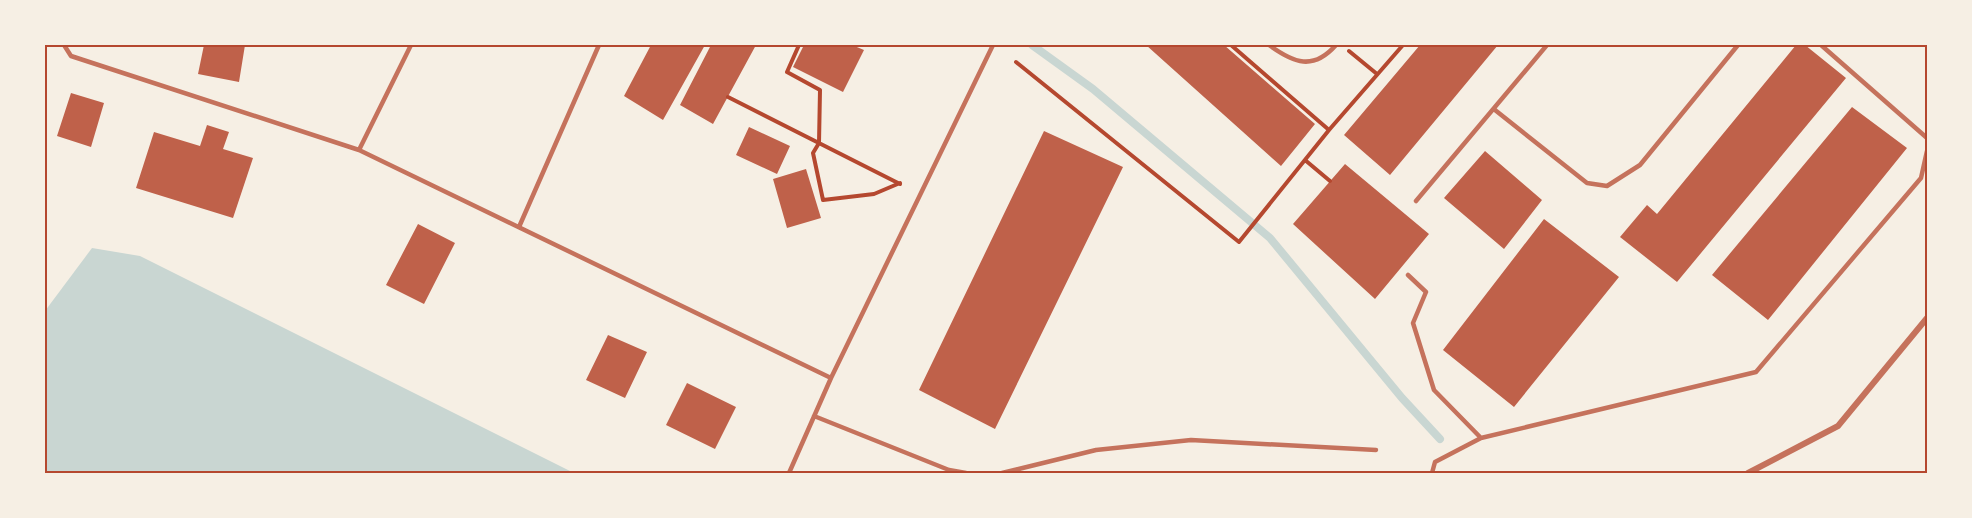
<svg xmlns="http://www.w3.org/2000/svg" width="1972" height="518" viewBox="0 0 1972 518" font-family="Arial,sans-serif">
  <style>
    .water { fill: #c9d6d2 }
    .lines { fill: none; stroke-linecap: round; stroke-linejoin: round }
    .stream { stroke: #c9d6d2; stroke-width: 8 }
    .building { fill: #bf614a }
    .path { stroke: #b5482f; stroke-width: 4 }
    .service { stroke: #c5725c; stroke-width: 4.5 }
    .minor { stroke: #c5725c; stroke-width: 6 }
    .neatline { fill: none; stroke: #b5482f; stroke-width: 2 }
  </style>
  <rect width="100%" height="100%" fill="#f6efe4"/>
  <path class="water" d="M 92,248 L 140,256 L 574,473 L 45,473 L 45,311 Z"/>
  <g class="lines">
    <path class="stream" d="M 1032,45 L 1093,89 L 1270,238 L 1402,398 L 1440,439"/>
  </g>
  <path class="building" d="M 204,45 L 245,45 L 239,82 L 198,74 Z
    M 651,45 L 705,45 L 663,120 L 624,96 Z
    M 711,45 L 756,45 L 713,124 L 680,105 Z
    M 804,45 L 852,45 L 864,50 L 843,92 L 793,67 Z
    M 1146,45 L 1224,45 L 1315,124 L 1281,166 Z
    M 1420,45 L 1498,45 L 1390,175 L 1344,135 Z
    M 1796,45 L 1805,45 L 1846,78 L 1677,282 L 1620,237 L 1647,205 L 1657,214 Z
    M 71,93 L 104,103 L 91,147 L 57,136 Z
    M 1852,107 L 1907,148 L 1768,320 L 1712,275 Z
    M 207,125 L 229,132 L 223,149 L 253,158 L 233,218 L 136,188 L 154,132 L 200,146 Z
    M 749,127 L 790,146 L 777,174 L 736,155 Z
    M 1044,131 L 1123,167 L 995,429 L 919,390 Z
    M 1485,151 L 1542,200 L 1504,249 L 1444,198 Z
    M 1345,164 L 1429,234 L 1375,299 L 1293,224 Z
    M 806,169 L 821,218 L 787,228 L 773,179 Z
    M 1544,219 L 1619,277 L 1514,407 L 1443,350 Z
    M 418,224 L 455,243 L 424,304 L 386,285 Z
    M 608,335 L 647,352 L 625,398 L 586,380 Z
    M 687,383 L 736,407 L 715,449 L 666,425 Z"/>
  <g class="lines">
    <path class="path" d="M 799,45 L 787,72 L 820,90 L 819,143 L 813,153 L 823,200 L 874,194 L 900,183
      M 1349,51 L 1377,74
      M 1016,62 L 1239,242 L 1329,130 L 1231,45
      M 728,97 L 900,184
      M 1329,130 L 1403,45
      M 1305,160 L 1330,181"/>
    <path class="service" d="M 64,45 L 71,56 L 359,150 L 831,378
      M 1269,45 C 1294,63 1313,71 1336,45
      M 1821,45 L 1927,138
      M 1495,110 L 1587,183 L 1607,186 L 1640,165 L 1738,45
      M 359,150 L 411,45
      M 1416,201 L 1547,45
      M 519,227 L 599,45
      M 1408,275 L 1426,292 L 1413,323 L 1434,390 L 1481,438
      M 814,416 L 949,470 L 966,473
      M 789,473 L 831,378 L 993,45
      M 1002,473 L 1096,450 L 1191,440 L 1376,450
      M 1432,473 L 1435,462 L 1481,438 L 1756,372 L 1921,178 L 1927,151"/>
    <path class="minor" d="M 1748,473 L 1838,426 L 1927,318"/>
  </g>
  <rect width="1972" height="518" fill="none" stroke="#f6efe4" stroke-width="93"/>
  <rect x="46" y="46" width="1880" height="426" class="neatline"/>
</svg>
